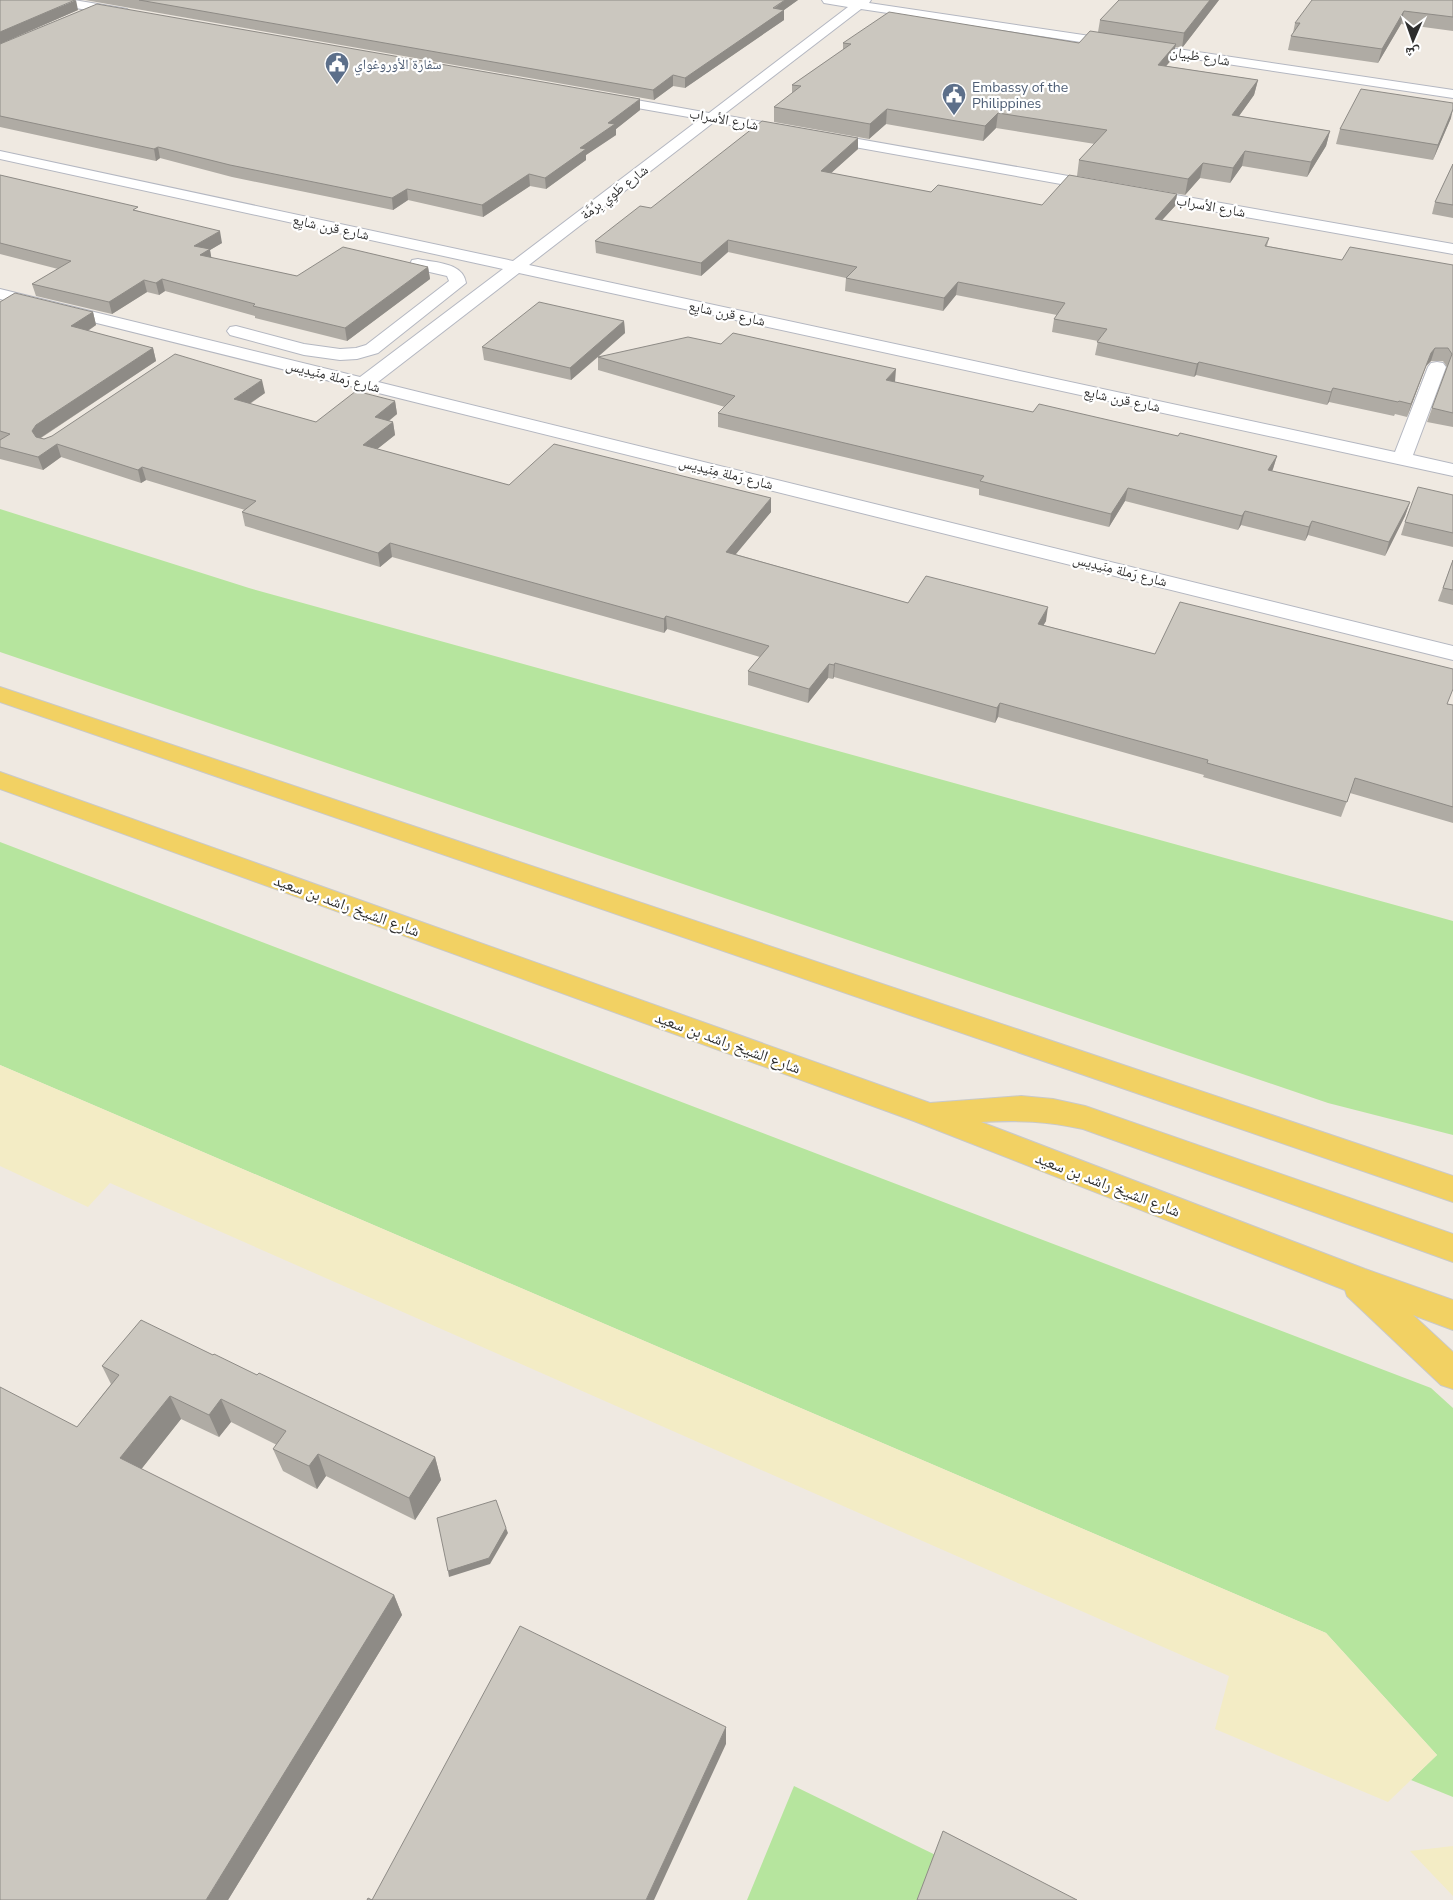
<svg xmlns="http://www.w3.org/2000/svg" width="1453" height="1900" viewBox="0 0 1453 1900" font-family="'Nunito Sans','Noto Naskh Arabic',sans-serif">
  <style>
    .green { fill: #b6e59e }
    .sand { fill: #f3ecc5 }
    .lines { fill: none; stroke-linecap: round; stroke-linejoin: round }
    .street-casing { stroke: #b4b7c1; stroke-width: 2 }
    .primary-casing { stroke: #c9c9c9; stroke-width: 2 }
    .street { fill: #fff; fill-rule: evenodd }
    .primary { fill: #f2d163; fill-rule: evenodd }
    .wall { fill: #afaba4 }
    .shaded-wall { fill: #8e8b86 }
    .building { fill: #cbc7bf; stroke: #8e8b86 }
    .labels { text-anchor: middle; stroke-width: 4.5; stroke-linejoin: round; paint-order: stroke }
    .far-street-label { font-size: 14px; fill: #2e2e2e; stroke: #fff }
    .far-service-label { font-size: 14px; fill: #4e5e75; stroke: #fff; text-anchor: start }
    .street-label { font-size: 16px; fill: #2e2e2e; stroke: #fff }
  </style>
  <rect width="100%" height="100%" fill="#efe9e1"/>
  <path class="green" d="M 0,509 L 249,588 L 1453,921 L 1453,1135 L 1328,1103 L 0,652 Z
    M 0,842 L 1431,1388 L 1453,1408 L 1453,1797 L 1411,1780 L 1437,1755 L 1326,1633 L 0,1065 Z
    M 794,1786 L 954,1864 L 942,1900 L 747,1900 Z"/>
  <path class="sand" d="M 0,1065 L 1326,1633 L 1437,1755 L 1388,1802 L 1215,1729 L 1229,1676 L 110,1183 L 88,1207 L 0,1166 Z
    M 1453,1846 L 1453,1896 L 1410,1851 Z"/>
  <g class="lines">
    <defs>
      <path id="street" d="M 47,0 L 74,0 L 127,9 L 133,13 L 127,17 L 53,4 Z
        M 822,0 L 871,0 L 869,3 L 1453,90 L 1453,98 L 861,9 L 723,115 L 1453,244 L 1453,254 L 714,122 L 529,265 L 1395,452 L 1428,367 L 1431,363 L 1437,362 L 1443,363 L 1446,367 L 1413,455 L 1453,464 L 1453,476 L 519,273 L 378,382 L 1453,646 L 1453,660 L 0,299 L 0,289 L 360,377 L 503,269 L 0,159 L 0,151 L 513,261 L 700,119 L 603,102 L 598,101 L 596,98 L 598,95 L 603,94 L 709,113 L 848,7 L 824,3 Z
        M 418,259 C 435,263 463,262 466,283 L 378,353 L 357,359 L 340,360 L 304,355 L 230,335 L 227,331 L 230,327 L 236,326 L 304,344 L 340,349 L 356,348 L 366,345 L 449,281 L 447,276 L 412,268 L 410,264 L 412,260 Z"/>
      <path id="primary" d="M 0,687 L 1453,1176 L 1453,1202 L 0,702 Z
        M 0,772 L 930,1103 L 1021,1096 L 1053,1099 L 1085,1106 L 1453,1234 L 1453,1262 L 1083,1129 C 1046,1121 1019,1120 981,1122 L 1365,1269 L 1453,1300 L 1453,1330 L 1413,1315 L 1453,1352 L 1453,1389 L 1441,1385 L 1347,1296 L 1345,1290 L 914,1121 L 0,789 Z"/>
    </defs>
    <use href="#street" class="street-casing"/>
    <use href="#primary" class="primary-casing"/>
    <use href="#street" class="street"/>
    <use href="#primary" class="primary"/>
  </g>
  <path class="wall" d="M 0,0 L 78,10 L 4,42 L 640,110 L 616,129 L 616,135 L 586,155 L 586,160 L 546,189 L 530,186 L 483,217 L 408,200 L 393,210 L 232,177 L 160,158 L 156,161 L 0,127 Z
    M 85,0 L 798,0 L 784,10 L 784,20 L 685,88 L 673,86 L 654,100 Z
    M 1219,0 L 1182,48 L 1175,47 L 1173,58 L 1166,66 L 1258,80 L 1254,95 L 1239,116 L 1330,131 L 1326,146 L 1307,177 L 1242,166 L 1230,183 L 1200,178 L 1185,195 L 1077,176 L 1079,160 L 1095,144 L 996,128 L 983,141 L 886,124 L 869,139 L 774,122 L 774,107 L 792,94 L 792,85 L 843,50 L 843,43 L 1079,43 L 1098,32 L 1100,20 Z
    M 1453,0 L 1453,31 L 1401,24 L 1378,63 L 1288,50 L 1291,36 L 1293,33 L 1295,23 Z
    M 1451,118 L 1433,160 L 1336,144 L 1340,129 Z
    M 858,138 L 858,149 L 831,173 L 931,192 L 1042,205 L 1177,194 L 1175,206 L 1162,220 L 1269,238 L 1267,246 L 1342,260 L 1453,265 L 1453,427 L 1427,422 L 1447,367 L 1443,361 L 1431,361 L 1426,366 L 1407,417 L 1395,414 L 1394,416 L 1329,402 L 1327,405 L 1196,375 L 1194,377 L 1095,355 L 1098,341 L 1052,332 L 1054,319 L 1057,315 L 956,295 L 943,311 L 845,291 L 846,278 L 728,252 L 701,276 L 596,253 L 595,241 L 651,208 Z
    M 1453,164 L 1453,218 L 1432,214 L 1435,202 Z
    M 0,175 L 139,211 L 222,243 L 210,250 L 211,258 L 297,276 L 428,267 L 430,279 L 347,341 L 255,318 L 255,316 L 165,291 L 159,295 L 147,292 L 112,314 L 36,296 L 32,284 L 58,269 L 0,254 Z
    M 0,302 L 93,312 L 96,325 L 88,331 L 153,348 L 156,361 L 41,438 L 44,439 L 265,393 L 250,404 L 316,422 L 395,401 L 397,414 L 389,421 L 393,422 L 395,435 L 377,449 L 509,485 L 771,512 L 735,554 L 908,603 L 1046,621 L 1043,625 L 1155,654 L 1453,705 L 1453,823 L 1350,793 L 1341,817 L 1203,777 L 1204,775 L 998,717 L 995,723 L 834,677 L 833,679 L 828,678 L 808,703 L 748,685 L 748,671 L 760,657 L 667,629 L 664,633 L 392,557 L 380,567 L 245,526 L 242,512 L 245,510 L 146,480 L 141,483 L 61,457 L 43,470 L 0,459 Z
    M 624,321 L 625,333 L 598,357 L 721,344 L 1033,412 L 1178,436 L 1277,456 L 1272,471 L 1410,502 L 1405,516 L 1385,556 L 1308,535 L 1305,541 L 1241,525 L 1238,530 L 1125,501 L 1109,527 L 979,495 L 979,489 L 718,427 L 718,413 L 725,407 L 598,370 L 598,357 L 571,380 L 484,360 L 482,347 Z
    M 1453,495 L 1453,547 L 1401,535 L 1405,522 Z
    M 1453,560 L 1453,605 L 1438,601 Z
    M 213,1355 L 257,1375 L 435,1457 L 441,1480 L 415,1520 L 326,1476 L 317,1489 L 283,1471 L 273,1449 L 277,1445 L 231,1422 L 219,1437 L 181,1419 L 141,1469 L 394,1595 L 402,1615 L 228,1900 L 77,1427 L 111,1384 L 102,1366 Z"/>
  <path class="shaded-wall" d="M 76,0 L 78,10 L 0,44 L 0,32 Z
    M 785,0 L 798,0 L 784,10 L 784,20 L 685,88 L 685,78 Z
    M 1210,0 L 1219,0 L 1182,48 L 1184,33 Z
    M 1404,11 L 1401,24 L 1378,63 L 1382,49 Z
    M 1176,44 L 1173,58 L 1155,79 L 1158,65 Z
    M 673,75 L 673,86 L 654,100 L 653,90 Z
    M 1258,80 L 1254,95 L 1229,130 L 1232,115 Z
    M 640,99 L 640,110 L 616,129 L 616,135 L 586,155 L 586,160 L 546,189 L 545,178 L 608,123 Z
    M 887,109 L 886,124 L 869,139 L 870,124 Z
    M 1453,109 L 1451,118 L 1433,160 L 1438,145 Z
    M 998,113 L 996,128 L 983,141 L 985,126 Z
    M 1330,131 L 1326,146 L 1307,177 L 1311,162 Z
    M 858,138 L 858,149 L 820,183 L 821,171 Z
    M 158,147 L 160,158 L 156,161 L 154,149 Z
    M 1245,151 L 1242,166 L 1230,183 L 1233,168 Z
    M 1203,163 L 1200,178 L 1185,195 L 1188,179 Z
    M 529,174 L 530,186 L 483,217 L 482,205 Z
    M 407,189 L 408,200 L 393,210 L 392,198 Z
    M 1177,194 L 1175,206 L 1152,231 L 1155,219 Z
    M 220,231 L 222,243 L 210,250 L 212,261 L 203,267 L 194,246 Z
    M 728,240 L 728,252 L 701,276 L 701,263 Z
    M 428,267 L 430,279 L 347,341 L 345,328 Z
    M 162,279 L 165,291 L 159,295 L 156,283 Z
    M 144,280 L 147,292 L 112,314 L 109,302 Z
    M 958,282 L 956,295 L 943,311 L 944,298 Z
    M 93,312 L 96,325 L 75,339 L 71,326 Z
    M 624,321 L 625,333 L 571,380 L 570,368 Z
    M 153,348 L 156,361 L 40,438 L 36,444 L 32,431 L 36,425 Z
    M 1435,348 L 1431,361 L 1426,366 L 1407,417 L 1411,404 L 1431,353 Z
    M 1199,362 L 1196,375 L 1194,377 L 1197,364 Z
    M 896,369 L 895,382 L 886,380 Z
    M 262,380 L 265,393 L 237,412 L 234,399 Z
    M 1333,388 L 1329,402 L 1327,405 L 1331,392 Z
    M 395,401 L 397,414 L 377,430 L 375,417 Z
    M 393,422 L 395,435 L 366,458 L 363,445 Z
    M 57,444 L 61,457 L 43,470 L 38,457 Z
    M 1277,456 L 1273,469 L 1265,484 L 1268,470 Z
    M 142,467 L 146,480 L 141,483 L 138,470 Z
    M 1128,488 L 1125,501 L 1109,527 L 1111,514 Z
    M 771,498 L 771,512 L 726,566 L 726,552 Z
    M 1410,502 L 1405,516 L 1385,556 L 1389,542 Z
    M 1245,511 L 1241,525 L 1238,530 L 1242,516 Z
    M 1312,521 L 1308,535 L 1305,541 L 1309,527 Z
    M 390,543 L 392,557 L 380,567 L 378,553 Z
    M 1048,607 L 1046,621 L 1036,638 L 1038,624 Z
    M 666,616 L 667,629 L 664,633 L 664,619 Z
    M 835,663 L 834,677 L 833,679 L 834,665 Z
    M 829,664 L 828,678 L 808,703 L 809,689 Z
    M 1000,703 L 998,717 L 995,723 L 997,708 Z
    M 170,1396 L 181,1419 L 132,1481 L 120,1458 Z
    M 221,1399 L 231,1422 L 219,1437 L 209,1415 Z
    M 318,1454 L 326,1476 L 317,1489 L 309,1466 Z
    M 435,1457 L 441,1480 L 415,1520 L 409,1498 Z
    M 506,1528 L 508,1533 L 490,1564 L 449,1577 L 448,1571 Z
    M 394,1595 L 402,1615 L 228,1900 L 206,1900 Z
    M 726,1727 L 726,1744 L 654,1900 L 646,1900 Z"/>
  <path class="building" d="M 0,0 L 75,0 L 0,32 Z
    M 139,0 L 785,0 L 773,8 L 784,10 L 685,78 L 673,75 L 653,90 Z
    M 1119,0 L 1210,0 L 1184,33 L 1100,20 Z
    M 1312,0 L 1453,0 L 1453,17 L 1404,11 L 1382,49 L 1291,36 L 1300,23 L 1295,23 Z
    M 97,4 L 640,99 L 608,123 L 615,124 L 580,148 L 586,149 L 545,178 L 529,174 L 482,205 L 407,189 L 392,198 L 230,165 L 158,147 L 154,149 L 0,116 L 0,44 Z
    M 889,12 L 1079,43 L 1090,31 L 1176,44 L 1158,65 L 1258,80 L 1232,115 L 1330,131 L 1311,162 L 1245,151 L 1233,168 L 1203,163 L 1188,179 L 1079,160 L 1107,130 L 998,113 L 985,126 L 887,109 L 870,124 L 774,107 L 801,86 L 792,85 L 851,44 L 843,43 Z
    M 1361,89 L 1453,103 L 1453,109 L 1438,145 L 1340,129 Z
    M 762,121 L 858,138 L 821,171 L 931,192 L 938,185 L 1042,205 L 1069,175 L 1177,194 L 1155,219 L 1269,238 L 1265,246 L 1342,260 L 1350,247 L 1453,265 L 1453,413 L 1432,408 L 1452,354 L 1448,348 L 1435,348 L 1431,353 L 1411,404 L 1399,401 L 1398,402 L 1333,388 L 1331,392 L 1199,362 L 1197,364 L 1097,342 L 1107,329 L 1054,319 L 1065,303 L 958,282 L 944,298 L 846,278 L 857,267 L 728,240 L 701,263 L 595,241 L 640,206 L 651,208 Z
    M 1453,164 L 1453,205 L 1435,202 Z
    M 0,175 L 138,207 L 133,210 L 220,231 L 194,246 L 210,249 L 200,255 L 297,276 L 343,247 L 428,267 L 345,328 L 253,306 L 255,304 L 162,279 L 156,283 L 144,280 L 109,302 L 32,284 L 71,261 L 0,243 Z
    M 15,293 L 93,312 L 71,326 L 153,348 L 36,425 L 32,431 L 36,437 L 44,439 L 52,436 L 175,354 L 262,380 L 234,399 L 316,422 L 356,391 L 395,401 L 375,417 L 393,422 L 363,445 L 509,485 L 554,444 L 771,498 L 726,552 L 908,603 L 926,576 L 1048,607 L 1038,624 L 1155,654 L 1180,602 L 1453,669 L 1453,689 L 1447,704 L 1453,705 L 1453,807 L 1355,778 L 1347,802 L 1207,763 L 1208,760 L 1000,703 L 997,708 L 835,663 L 834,665 L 829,664 L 809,689 L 748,671 L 769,646 L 666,616 L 664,619 L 390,543 L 378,553 L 242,512 L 256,501 L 142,467 L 138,470 L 57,444 L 38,457 L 0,447 L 0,440 L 10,434 L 0,431 L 0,302 Z
    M 539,302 L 624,321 L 570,368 L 482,347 Z
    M 733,333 L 896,369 L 886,380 L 1033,412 L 1039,404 L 1178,436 L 1180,433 L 1277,456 L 1268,470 L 1410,502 L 1389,542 L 1312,521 L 1309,527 L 1245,511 L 1242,516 L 1128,488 L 1111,514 L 980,481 L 984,476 L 718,413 L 735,396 L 598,357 L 688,337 L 721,344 Z
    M 1418,487 L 1453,495 L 1453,533 L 1405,522 Z
    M 1453,560 L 1453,590 L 1443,588 Z
    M 141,1320 L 213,1355 L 214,1354 L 257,1375 L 259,1373 L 435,1457 L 409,1498 L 318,1454 L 309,1466 L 273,1449 L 286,1431 L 221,1399 L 209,1415 L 170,1396 L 120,1458 L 394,1595 L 206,1900 L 0,1900 L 0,1387 L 77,1427 L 119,1375 L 102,1366 Z
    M 496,1500 L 506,1528 L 489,1558 L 448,1571 L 437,1518 Z
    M 520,1626 L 726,1727 L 646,1900 L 367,1900 L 368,1898 L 372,1900 Z
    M 943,1831 L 1077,1900 L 917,1900 Z"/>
  <defs>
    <symbol id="civic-pin" viewBox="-11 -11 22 30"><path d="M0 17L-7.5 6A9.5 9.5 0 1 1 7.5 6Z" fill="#5c6f8a" stroke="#fff"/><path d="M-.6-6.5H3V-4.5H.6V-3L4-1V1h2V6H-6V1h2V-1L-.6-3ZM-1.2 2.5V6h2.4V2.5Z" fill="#fff"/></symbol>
  </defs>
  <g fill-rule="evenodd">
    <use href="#civic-pin" x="323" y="50" width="28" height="38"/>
    <use href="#civic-pin" x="940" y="81" width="28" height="38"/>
  </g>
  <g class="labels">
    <g class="far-street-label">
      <text transform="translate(1200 56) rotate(9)" y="5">شارع ظبيان</text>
      <text transform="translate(724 119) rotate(10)" y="5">شارع الأسراب</text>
      <text transform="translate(614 192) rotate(-37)" y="5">شارع طَوِي بِرِّمَّة</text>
      <text transform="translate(1211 206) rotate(10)" y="5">شارع الأسراب</text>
      <text transform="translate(331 227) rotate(12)" y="5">شارع قرن شايِع</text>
      <text transform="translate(727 313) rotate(12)" y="5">شارع قرن شايِع</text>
      <text transform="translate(333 376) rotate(14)" y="5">شارع رَملة مِنَيدِيس</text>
      <text transform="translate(1122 399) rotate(12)" y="5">شارع قرن شايِع</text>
      <text transform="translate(726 473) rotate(14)" y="5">شارع رَملة مِنَيدِيس</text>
      <text transform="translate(1120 570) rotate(14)" y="5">شارع رَملة مِنَيدِيس</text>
    </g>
    <g class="far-service-label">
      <text x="354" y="69">سفارة الأوروغواي</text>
      <text x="972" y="92">Embassy of the<tspan x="972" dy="16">Philippines</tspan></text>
    </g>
    <g class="street-label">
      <text transform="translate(347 905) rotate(20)" y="6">شارع الشيخ راشد بن سعيد</text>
      <text transform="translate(728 1042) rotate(20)" y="6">شارع الشيخ راشد بن سعيد</text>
      <text transform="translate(1108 1184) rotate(21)" y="6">شارع الشيخ راشد بن سعيد</text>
    </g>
  </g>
  <g transform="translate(1413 40) rotate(182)" stroke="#ffffff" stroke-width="4" paint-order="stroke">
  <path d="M0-4L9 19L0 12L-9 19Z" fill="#2e2e2e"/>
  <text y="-8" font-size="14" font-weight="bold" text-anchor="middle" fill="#2e2e2e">ش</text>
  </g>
</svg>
